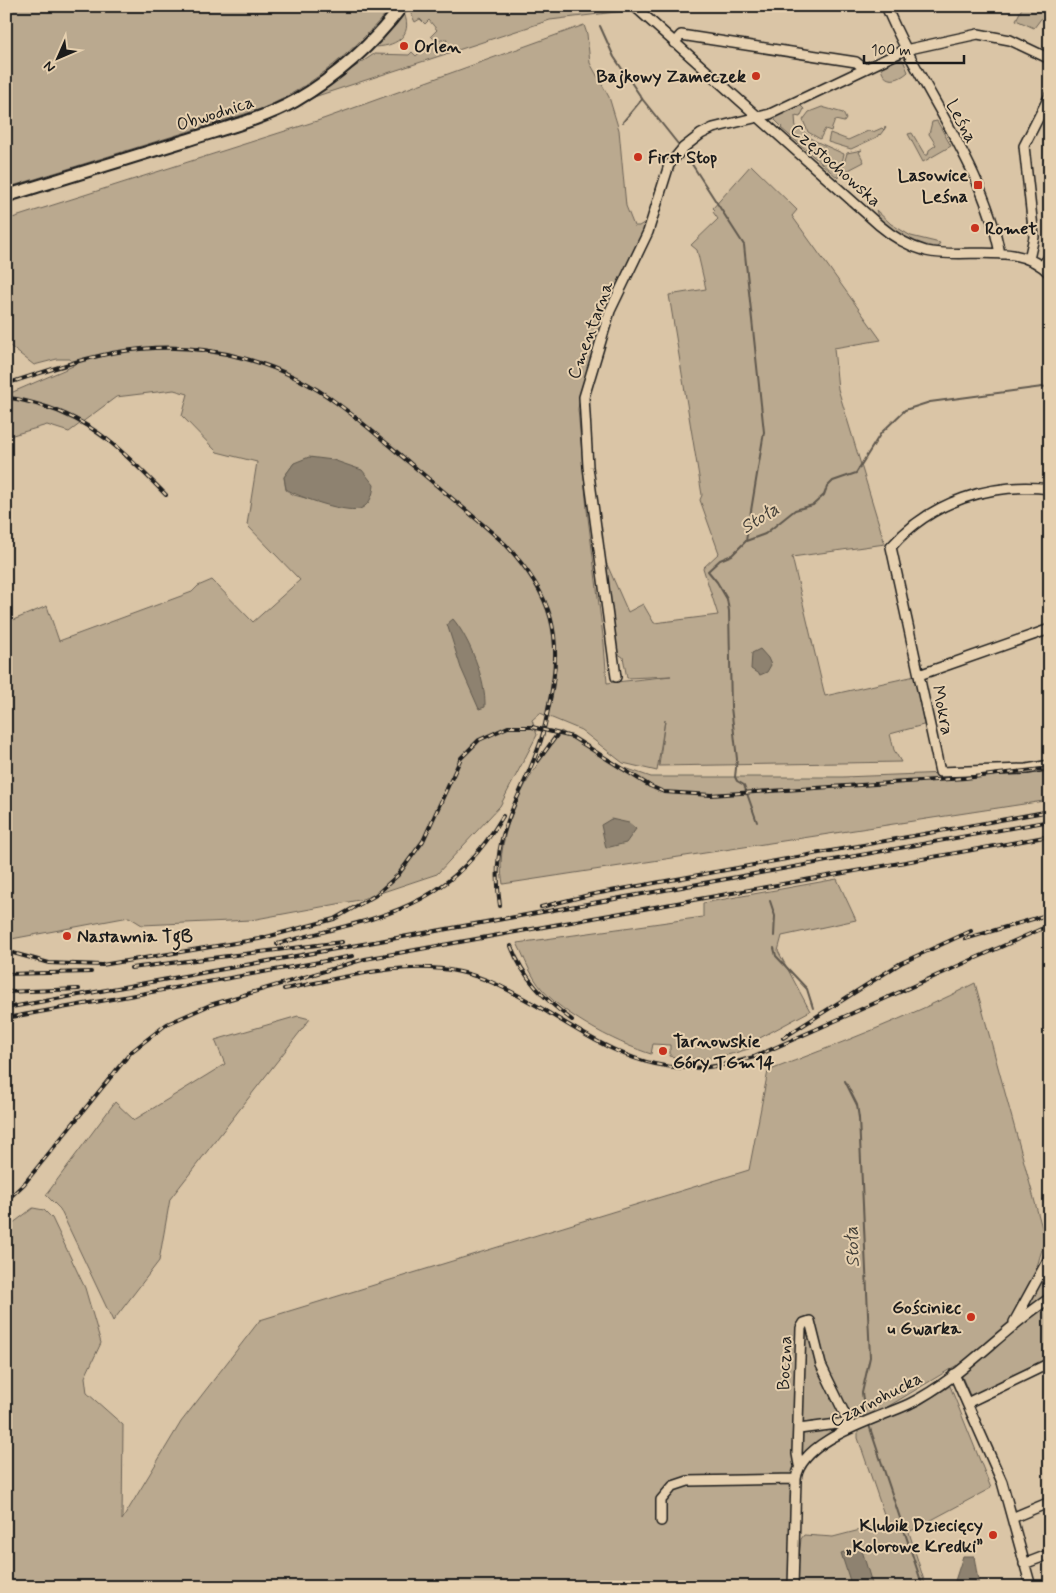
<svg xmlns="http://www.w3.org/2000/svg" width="1056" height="1593" viewBox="0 0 1056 1593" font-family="Mynerve,sans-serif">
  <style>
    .green { fill: #baa98f; stroke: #6b6256; fill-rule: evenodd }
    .water { fill: #8e8270; stroke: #60594e }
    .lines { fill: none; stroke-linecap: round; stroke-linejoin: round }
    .stream { stroke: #60594e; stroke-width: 2 }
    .minor-casing { stroke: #1c1c1c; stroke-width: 12 }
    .major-casing { stroke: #1c1c1c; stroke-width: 15 }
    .minor { stroke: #e6d0af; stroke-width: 9 }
    .major { stroke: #e6d0af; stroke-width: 11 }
    .rail-casing { stroke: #1c1c1c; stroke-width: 4 }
    .rail { stroke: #e6d0af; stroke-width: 2; stroke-dasharray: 5.5; stroke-linecap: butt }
    .poi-dot { fill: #c8321e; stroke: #e6d0af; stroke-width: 2 }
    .labels { text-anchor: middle; stroke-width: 4; stroke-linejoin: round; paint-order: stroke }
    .poi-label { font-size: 18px; font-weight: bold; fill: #1c1c1c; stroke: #e6d0af; text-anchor: start }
    .street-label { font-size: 18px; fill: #1c1c1c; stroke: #e6d0af }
    .water-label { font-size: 19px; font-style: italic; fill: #444039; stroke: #e6d0af }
  </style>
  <rect width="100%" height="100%" fill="#dac5a6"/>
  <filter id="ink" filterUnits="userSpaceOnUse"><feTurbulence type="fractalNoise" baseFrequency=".02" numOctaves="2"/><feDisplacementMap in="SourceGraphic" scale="10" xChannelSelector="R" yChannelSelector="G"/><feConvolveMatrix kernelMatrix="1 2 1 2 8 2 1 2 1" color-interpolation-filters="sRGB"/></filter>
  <g filter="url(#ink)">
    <path class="green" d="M 6,6 L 392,6 C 357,49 314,85 264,108 L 6,188 Z
      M 413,6 L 627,6 L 624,11 L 550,20 L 314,97 L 312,96 L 374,54 L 409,55 L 412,52 L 416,56 L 430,43 L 435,49 L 439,45 L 438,43 L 447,41 L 447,39 L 436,41 L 431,36 L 437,30 L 429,20 L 425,24 L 420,19 L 415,22 L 411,14 Z
      M 1023,6 L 1050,6 L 1050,21 L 1043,16 L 1034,28 L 1016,20 Z
      M 404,13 C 414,37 394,47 373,47 Z
      M 584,25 L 587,34 L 590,63 L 609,97 L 619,130 L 626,206 L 634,226 L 639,226 L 647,221 L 647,226 L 607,309 L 582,386 L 578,409 L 587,510 L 604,644 L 607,683 L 671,676 L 627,678 L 623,657 L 618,654 L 605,560 L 628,612 L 643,604 L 654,623 L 718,615 L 703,568 L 719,553 L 700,500 L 702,495 L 669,295 L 706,289 L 697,250 L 691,245 L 718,219 L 713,212 L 715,210 L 713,208 L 751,165 L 797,210 L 792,216 L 881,340 L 834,348 L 838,389 L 885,544 L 792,557 L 825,696 L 915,676 L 927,724 L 890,734 L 894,750 L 901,762 L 659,766 L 665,720 L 657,771 L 623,763 L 581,730 L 540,713 L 532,720 L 537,735 L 500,806 L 437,874 L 359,900 L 251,920 L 142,925 L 129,917 L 6,940 L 6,623 L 47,606 L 59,641 L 192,592 L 198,586 L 212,580 L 253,622 L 300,580 L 247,525 L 257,462 L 217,452 L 182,416 L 188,394 L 174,390 L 116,397 L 69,432 L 47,425 L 6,437 L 6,395 L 73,366 L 70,359 L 57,359 L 34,365 L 6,343 L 6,220 L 323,119 ZM 294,463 L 313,500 L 294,495 L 286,490 L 284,477 Z
      M 896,59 L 903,60 L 908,72 C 898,81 884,84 881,68 L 883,65 Z
      M 799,104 L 804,109 L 800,117 L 795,116 L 796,129 L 800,128 L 813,140 L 844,154 L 838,178 L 781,128 L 782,127 L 775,120 L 777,115 Z
      M 822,107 L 843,113 L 846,119 L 844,122 L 835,120 L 831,131 L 825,129 L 820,139 L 808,132 L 803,120 L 809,112 Z
      M 937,121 L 951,146 L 923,162 L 908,134 L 912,133 L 925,155 L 928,155 L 929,150 L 936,145 L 929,134 L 932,122 Z
      M 885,126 L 886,127 L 880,135 L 879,134 L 877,137 L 851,149 L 828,142 L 830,133 L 848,140 L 868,131 L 873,132 L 882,128 L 884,130 Z
      M 862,150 L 859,152 L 864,162 L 841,174 L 847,153 Z
      M 876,210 L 891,224 L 911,236 L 940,243 L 936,249 C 914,245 881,233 876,210 Z
      M 561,731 L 625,768 L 651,777 L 843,777 L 1050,769 L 1050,800 L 503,884 C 492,833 531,769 561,731 Z
      M 837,879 L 856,920 L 782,936 L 778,951 L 810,1011 L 758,1039 L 760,1045 C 731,1055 701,1064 670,1056 L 670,1045 L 653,1044 L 651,1054 C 616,1043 553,1011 534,978 C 527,967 523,954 517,943 L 703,917 L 703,903 Z
      M 975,983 L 1045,1239 L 1028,1298 L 1050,1264 L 1050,1293 L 1047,1294 L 1050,1294 L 1050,1361 L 972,1400 L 957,1365 L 796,1462 L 792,1587 L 6,1587 L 6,1298 L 12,1296 L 6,1284 L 6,1235 L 8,1227 L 33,1208 L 44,1210 L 52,1218 L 85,1288 L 101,1343 L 85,1377 L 87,1393 L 123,1425 L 122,1520 L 181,1422 L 260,1320 L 749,1170 L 768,1071 C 838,1044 908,1018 975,983 Z
      M 298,1016 L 310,1019 L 170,1199 L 159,1261 L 113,1321 L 60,1209 L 46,1195 L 115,1102 L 134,1120 L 225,1064 L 215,1040 Z
      M 950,1386 L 991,1488 L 909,1532 L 926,1587 L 796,1587 L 801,1539 L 804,1535 L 833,1537 L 887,1523 L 858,1438 L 858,1429 L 920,1405 Z"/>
    <path class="water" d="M 309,457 L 333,460 L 362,470 L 374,485 C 373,494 371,503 362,508 C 350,515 298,497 286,489 L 284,477 L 294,463 Z
      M 453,619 C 470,639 486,681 485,707 L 479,709 L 461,668 L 447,624 Z
      M 760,649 L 768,658 L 771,665 L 767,672 L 760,675 L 751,669 L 752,653 Z
      M 611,819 L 629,823 L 636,829 L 626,843 L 606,848 L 601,825 Z
      M 861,1547 L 873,1587 L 852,1587 L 841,1553 Z
      M 963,1556 L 974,1556 L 979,1587 L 953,1587 Z"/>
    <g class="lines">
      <path class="stream" d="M 600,26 L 614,57 L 643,100 L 678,144
        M 623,122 L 642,99
        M 686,155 L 744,245 L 764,432 L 746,541
        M 757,822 L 744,785 L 737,781 L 735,777 L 737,759 L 731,707 L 729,611 L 727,599 L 717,582 L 708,571 L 720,560 L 732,555 L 746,541 L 765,534 L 795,510 L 813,505 L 824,495 L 827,487 L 833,481 L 856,473 L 881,433 L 905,410 L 930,402 L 1050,386
        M 770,901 L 775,916 L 774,936
        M 774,948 L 776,956 L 807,989 L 813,1008
        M 845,1081 L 857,1105 L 859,1118 L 870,1357 L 862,1393 L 865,1413
        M 869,1425 L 923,1587"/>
      <defs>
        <path id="minor" d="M 634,6 L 879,225 C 893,237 908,246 926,251 C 966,260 1019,240 1050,274
          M 886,6 C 920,89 984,165 1000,254
          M 674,43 L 681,35 L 856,62 L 865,69
          M 1029,259 L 1034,237 L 1024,146 L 1050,95
          M 1042,266 L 1050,256
          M 1050,489 C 991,482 931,501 891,547 L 940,772 L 1027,769 L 1050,765
          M 919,675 L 1050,629
          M 616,677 L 588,467 L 584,397 L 610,311 L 648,232 L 669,165 L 683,148 L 701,134 L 713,128 L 770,114 L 905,50 L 978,34 L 1010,40 L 1050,59
          M 1014,1322 L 1050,1256
          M 954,1374 L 1002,1482 L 1031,1587
          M 967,1403 L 1050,1363
          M 799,1429 L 837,1424 L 851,1427
          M 799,1465 L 797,1454 L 801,1328 L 804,1323 L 810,1321 L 821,1365 L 851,1427
          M 1012,1518 L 1050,1502
          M 661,1521 L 661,1500 L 673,1486 L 688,1481 L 796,1479
          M 1024,1564 L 1050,1554
          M 793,1587 L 796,1479 C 801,1439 877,1419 909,1404 C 962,1378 1001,1330 1050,1298"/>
        <path id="major" d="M 6,196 C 66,178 125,159 184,141 C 221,129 261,120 295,101 C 336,77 373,44 402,6"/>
      </defs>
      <use href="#minor" class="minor-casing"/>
      <use href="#major" class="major-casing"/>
      <use href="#minor" class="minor"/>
      <use href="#major" class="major"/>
      <defs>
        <path id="rail" d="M 6,384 C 51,370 94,353 141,349 C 209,342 284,363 338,404 C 363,422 387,444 411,464 C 443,491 475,517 506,545 C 553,596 564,637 549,705 C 546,719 544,733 539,746 C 517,808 489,834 500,906
          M 6,398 C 18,398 29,402 40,405 C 95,421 126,454 166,495
          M 538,761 L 557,735
          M 541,907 L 589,895 L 1050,811
          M 965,939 L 1050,914
          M 277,944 C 378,916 445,914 503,816
          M 511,946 C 523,978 545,1000 572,1020
          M 6,951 L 49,963 L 102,965 L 259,939 L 334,919 L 376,895 L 398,875 L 423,841 L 461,758 L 479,740 L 508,727 L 532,727 L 572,737 L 650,786 L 664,792 L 711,795 L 965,778 L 1050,768
          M 131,968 L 342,942
          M 6,974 L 91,972
          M 284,989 C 341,979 403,959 460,972 C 489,978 514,993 539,1007 C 615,1053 662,1086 754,1057 L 1050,925
          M 6,992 L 79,989
          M 6,1008 L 1050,821
          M 6,1018 L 353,956
          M 783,1038 L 901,963 L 971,931
          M 6,1201 L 24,1184 L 131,1052 L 167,1024 L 210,1005 L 365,959 L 1050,836"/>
      </defs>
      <use href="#rail" class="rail-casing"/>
      <use href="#rail" class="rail"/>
    </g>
  </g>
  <g class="poi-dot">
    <circle cx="404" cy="46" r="5"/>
    <circle cx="756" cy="76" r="5"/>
    <circle cx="638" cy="157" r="5"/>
    <rect x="973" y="180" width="10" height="10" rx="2.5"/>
    <circle cx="975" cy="228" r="5"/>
    <circle cx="67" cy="936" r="5"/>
    <circle cx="663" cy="1051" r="5"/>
    <circle cx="971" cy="1317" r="5"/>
    <circle cx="993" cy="1535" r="5"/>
  </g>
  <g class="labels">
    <g class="poi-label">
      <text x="414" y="52">Orlen</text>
      <text x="746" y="82" text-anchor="end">Bajkowy Zameczek</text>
      <text x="648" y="163">First Stop</text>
      <text x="968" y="181" text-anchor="end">Lasowice<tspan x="968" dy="21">Leśna</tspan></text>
      <text x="985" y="234">Romet</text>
      <text x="77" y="942">Nastawnia TgB</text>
      <text x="673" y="1047">Tarnowskie<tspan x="673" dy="21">Góry TGm14</tspan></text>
      <text x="961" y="1313" text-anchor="end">Gościniec<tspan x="961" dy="21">u Gwarka</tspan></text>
      <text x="983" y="1531" text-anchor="end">Klubik Dziecięcy<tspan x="983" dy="21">„Kolorowe Kredki”</tspan></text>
    </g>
    <g class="street-label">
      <text transform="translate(215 113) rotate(-18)" y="6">Obwodnica</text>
      <text transform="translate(962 121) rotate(62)" y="6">Leśna</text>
      <text transform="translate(836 165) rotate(42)" y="6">Częstochowska</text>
      <text transform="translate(590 330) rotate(-70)" y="6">Cmentarna</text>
      <text transform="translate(943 710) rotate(78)" y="6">Mokra</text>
      <text transform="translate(784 1363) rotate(-88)" y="6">Boczna</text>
      <text transform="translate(876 1399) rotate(-27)" y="6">Czarnohucka</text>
    </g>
    <g class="water-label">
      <text transform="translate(759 517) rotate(-32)" y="7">Stoła</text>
      <text transform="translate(851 1247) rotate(-93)" y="7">Stoła</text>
    </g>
  </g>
  <rect width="1056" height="1593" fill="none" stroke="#e6d0af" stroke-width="25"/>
  <rect x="12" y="12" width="1031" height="1568" fill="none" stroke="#1c1c1c" stroke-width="2" filter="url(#ink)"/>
  <g transform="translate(58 58) rotate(225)" stroke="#e6d0af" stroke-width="4" paint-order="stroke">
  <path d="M0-4L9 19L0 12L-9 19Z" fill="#1c1c1c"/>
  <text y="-8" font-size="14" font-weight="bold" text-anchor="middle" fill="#1c1c1c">N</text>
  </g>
  <path d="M864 55v8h100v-8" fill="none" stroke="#1c1c1c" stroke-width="2.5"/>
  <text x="871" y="55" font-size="15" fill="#1c1c1c" stroke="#e6d0af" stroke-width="4" paint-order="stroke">100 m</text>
</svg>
